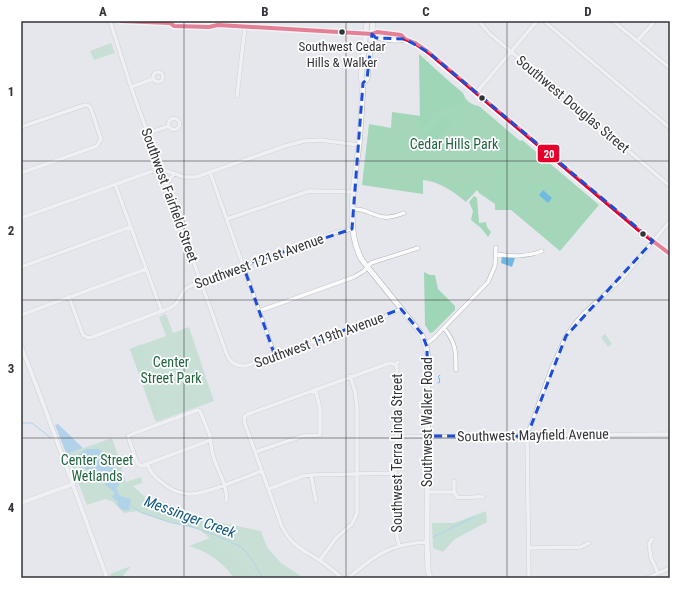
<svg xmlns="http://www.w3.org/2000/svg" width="691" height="599" viewBox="0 0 691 599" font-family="'Roboto Condensed',sans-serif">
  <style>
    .green { fill: #a4d6b9 }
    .forest { fill: #a0d6b8 }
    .water { fill: #72b8e4 }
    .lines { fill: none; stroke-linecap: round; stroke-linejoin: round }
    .stream { stroke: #72b8e4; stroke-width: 1 }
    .minor-casing { stroke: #b2b3b8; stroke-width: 4.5 }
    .tertiary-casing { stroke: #b2b3b8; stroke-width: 5 }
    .secondary-casing { stroke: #b2b3b8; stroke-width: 6 }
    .minor { stroke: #fbfbfc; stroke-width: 3.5 }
    .tertiary { stroke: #fbfbfc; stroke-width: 4 }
    .secondary { stroke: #fbfbfc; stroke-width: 5 }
    .bus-1-casing { stroke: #fff; stroke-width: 7 }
    .bus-1 { stroke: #e4002b; stroke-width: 4 }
    .marked { fill: none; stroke: #1d4ed8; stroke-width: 3; stroke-dasharray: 8 5; stroke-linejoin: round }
    .grid { fill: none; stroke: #333439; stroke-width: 1; stroke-opacity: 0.55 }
    .bus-dot { fill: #333439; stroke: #fff; stroke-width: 1.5 }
    .labels { text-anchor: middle; stroke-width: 3.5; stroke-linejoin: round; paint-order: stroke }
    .bus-label { font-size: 13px; fill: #333439; stroke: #fff }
    .street-label { font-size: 14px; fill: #333439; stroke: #fff }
    .park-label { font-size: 14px; fill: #1e653e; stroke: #fff }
    .water-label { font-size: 15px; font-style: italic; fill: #0f5983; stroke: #fff }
    .line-badge { stroke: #fff; stroke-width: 1.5 }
    .badge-label { font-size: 11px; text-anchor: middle; font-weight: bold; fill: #fff }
    .neatline { fill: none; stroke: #333439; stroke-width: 1.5 }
    .grid-label { font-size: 13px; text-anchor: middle; font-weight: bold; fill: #333439 }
  </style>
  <rect width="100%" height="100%" fill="#e6e7ec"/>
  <path class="green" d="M 111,43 L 115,53 L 94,60 L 90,51 Z
    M 421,58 L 463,93 C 465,101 472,105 479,106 L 520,141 L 522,140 L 599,205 L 560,251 L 511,210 L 495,210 L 495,204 L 479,193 L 477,190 L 466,202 C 453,191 440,182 423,180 L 423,194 L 362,185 L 369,124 L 391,128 L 392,112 L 421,116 Z
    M 474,196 L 477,198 L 479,223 L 486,222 L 487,227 L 491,232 L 488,237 L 481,228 L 471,220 L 473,211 L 469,202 Z
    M 166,314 L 173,333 L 189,327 L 214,401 L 156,422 L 130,349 L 166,336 L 159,317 Z
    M 605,334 L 612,344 L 608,347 L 601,337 Z
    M 112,438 L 122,467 L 122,470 L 126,482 L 141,477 L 142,483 L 133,486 L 157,508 L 180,514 L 261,531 L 267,547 L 281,563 L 304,578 L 258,578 L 200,530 L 152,517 L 137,511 L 124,513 L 112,501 L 105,499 L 87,505 L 67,454 Z"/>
  <path class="forest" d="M 419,54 L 464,95 L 465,100 C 457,106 446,105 438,110 C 431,114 429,123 422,127 L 420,124 Z
    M 447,117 L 449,117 L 451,121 L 447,128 L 446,133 L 438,137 L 437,143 L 428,152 L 420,152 L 418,149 C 420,138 436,120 447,117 Z
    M 424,272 L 430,275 L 435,275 L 438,289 L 455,306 L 455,310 L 433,332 L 430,333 L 425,325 Z
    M 142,344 L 145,353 L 144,367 L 146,372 L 155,384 L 154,390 L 151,394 C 156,403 162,411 155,420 L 130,349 Z
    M 486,511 L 487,522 L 455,539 L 443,552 L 433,548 L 432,523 L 454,523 Z
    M 210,538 L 258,578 L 234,578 C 221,561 210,553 189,546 Z
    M 131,566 L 122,577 L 112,578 L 110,574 Z"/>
  <path class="water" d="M 543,190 L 552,198 L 548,203 L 539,195 Z
    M 502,256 L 515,258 L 512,267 L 501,263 Z
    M 58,424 L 59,425 L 83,448 L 67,454 L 66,453 L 55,425 Z
    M 86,449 L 98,449 C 108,454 120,473 119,485 L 116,488 L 120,496 L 131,499 L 129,510 C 123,512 118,508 117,501 L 112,497 L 115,493 L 114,492 L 76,460 L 79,454 Z"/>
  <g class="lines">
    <path class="stream" d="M 438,383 L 440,382 L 439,380 L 440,379 L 438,377 L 440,375
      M 21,423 L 32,423 L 51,438
      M 70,453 L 77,459
      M 131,505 L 140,512 L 160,519 L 172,523 L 190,526 L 215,535 L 240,546 L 248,554 L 263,578
      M 433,537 L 474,517"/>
    <defs>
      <path id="minor" d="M 110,21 L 131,87 L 227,355 C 231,364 237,366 246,366 L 375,321 L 401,309
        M 479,21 L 489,33 L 670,186
        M 544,21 L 670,128
        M 613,21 L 670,68
        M 637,41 L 655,21
        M153 77a5 5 0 1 1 10 0a5 5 0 1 1-10 0Z
        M 131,87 L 153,79
        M 476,93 L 537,21
        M 237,96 L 245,27
        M168.5 124a5.5 5.5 0 1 1 11 0a5.5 5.5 0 1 1-11 0Z
        M 21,127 L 85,105 L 89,106 L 91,109 L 101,139 L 97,146 L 21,173
        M 148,133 L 169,126
        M 210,172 L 275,356
        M 115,184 L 162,312
        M 166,184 L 174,174
        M 353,209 C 365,208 373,216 384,217 C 391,218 398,215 404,213
        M 21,218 L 150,172 L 161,169 L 184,177 L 196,177 L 285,146 L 304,141 L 320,140 L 359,145
        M 227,219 L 309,191 L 353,192
        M 496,254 C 513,257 526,257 542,251
        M 21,267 L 130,227
        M 69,297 L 83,335 L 88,338 L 92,337 L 170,308 L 176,304 L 185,289 L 200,281 L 334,233 L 352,229
        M 259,311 L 354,277 L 364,271 L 371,263 L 418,248
        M 21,315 L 146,269
        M 444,328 C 456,343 456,351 456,370
        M 426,344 L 434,338 L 488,282 L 495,266 L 496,247
        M 398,362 L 396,365 L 397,369 L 395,529 L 399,545
        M 396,437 L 670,434
        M 211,440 L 141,466 L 137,463 L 128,436 L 132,434 L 198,410 L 200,411 L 210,436 C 211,443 211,449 213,455 C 216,468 229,488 226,501
        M 255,452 L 303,436 L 320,435 L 320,408 L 315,389
        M 147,463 C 149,471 154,476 160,481 C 168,488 177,493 188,494 C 205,495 244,477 262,471
        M 311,475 L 316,501
        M 454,481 L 454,492 L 457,497 C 464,499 474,496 483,497
        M 269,489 L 303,476 L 311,475 L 396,473
        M 427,492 L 454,492
        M 652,539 L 649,544 L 651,558 L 658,573
        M 528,548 L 581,547 L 589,543
        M 320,560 L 336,538 L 352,524 L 357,513 L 357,406 L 355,391 L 350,376
        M 342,578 C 335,572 327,565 319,560 C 302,549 293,547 282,527 L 245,424 L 244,417 L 248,414 L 390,363 L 396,365
        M 348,578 C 376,555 389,544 427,542
        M 529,578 L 527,436 L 550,372 L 566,336 L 576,322 L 584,313 L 622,279 L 670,221
        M 647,578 L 670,568"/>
      <path id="tertiary" d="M 21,346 L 40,395 L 107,578
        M 21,503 L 73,484"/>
      <path id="secondary" d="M 121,21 L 170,23 L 174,26 L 209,27 L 218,25 L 332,31 L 372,34 L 377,32 L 401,35 L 405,39 L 415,43 L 428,52 L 641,232 L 670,254
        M 176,21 L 209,22 L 217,25
        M 367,21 L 361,78 L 363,83 C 362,104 361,124 359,145 C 355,179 344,229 362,260 L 419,331 C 426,341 428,351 428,364 L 427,542 L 428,570 L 430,578
        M 372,34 C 378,39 397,42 405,39
        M 363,83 L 367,79 L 373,21"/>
    </defs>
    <use href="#minor" class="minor-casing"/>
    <use href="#tertiary" class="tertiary-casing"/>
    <use href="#secondary" class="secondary-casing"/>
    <use href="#minor" class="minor"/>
    <use href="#tertiary" class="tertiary"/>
    <use href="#secondary" class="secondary"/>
    <defs>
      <path id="bus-1" d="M 121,21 L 170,23 L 174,26 L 209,27 L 218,25 L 372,34 L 377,32 L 401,35 L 405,39 L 415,43 L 428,52 L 641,232 L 670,254"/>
    </defs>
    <use href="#bus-1" class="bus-1-casing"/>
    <use href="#bus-1" class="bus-1"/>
  </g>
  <path d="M0 0H691V599H0ZM 372,34 L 376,38 L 405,39 L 428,52 L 653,241 L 566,336 L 527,436 L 428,436 L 427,347 L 422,334 L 401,309 L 275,356 L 243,265 L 352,229 L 363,83 L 367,79 Z" fill="#e6e7ec" fill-opacity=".55" fill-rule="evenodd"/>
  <path class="marked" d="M 372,34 L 376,38 L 405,39 L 428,52 L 653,241 L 566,336 L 527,436 L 428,436 L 427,347 L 422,334 L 401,309 L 275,356 L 243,265 L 352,229 L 363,83 L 367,79 Z"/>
  <path class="grid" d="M 184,21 L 184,578M 346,21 L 346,578M 507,21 L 507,578M 21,161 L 670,161M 21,300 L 670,300M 21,438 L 670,438"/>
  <g class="bus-dot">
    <circle cx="342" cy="32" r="3.5"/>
    <circle cx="482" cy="98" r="3.5"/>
    <circle cx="643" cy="234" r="3.5"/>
  </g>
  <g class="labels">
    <g class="bus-label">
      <text x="342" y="51">Southwest Cedar<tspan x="342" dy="16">Hills &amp; Walker</tspan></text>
    </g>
    <g class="street-label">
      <text transform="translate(573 104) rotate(40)" y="5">Southwest Douglas Street</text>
      <text transform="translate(170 195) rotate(70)" y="5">Southwest Fairfield Street</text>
      <text transform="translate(259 261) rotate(-20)" y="5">Southwest 121st Avenue</text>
      <text transform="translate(319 340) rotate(-20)" y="5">Southwest 119th Avenue</text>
      <text transform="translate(427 422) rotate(-90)" y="5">Southwest Walker Road</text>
      <text transform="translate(533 435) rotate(-1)" y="5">Southwest Mayfield Avenue</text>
      <text transform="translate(397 453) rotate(-90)" y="5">Southwest Terra Linda Street</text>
    </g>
    <g class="park-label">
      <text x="454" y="149">Cedar Hills Park</text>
      <text x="171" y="367">Center<tspan x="171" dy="16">Street Park</tspan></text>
      <text x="97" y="465">Center Street<tspan x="97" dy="16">Wetlands</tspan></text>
    </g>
    <g class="water-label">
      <text transform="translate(190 517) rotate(20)" y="5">Messinger Creek</text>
    </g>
  </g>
  <rect class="line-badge" x="537" y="144" width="23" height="19" rx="4" fill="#e4002b"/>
  <g class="badge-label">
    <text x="549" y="158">20</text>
  </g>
  <rect width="691" height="599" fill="none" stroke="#ffffff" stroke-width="44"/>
  <rect x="22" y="22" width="647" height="555" class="neatline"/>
  <g class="grid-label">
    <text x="103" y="16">A</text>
    <text x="265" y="16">B</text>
    <text x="426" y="16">C</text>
    <text x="588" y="16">D</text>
    <text x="11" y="96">1</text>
    <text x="11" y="235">2</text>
    <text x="11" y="373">3</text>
    <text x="11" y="512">4</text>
  </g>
</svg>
